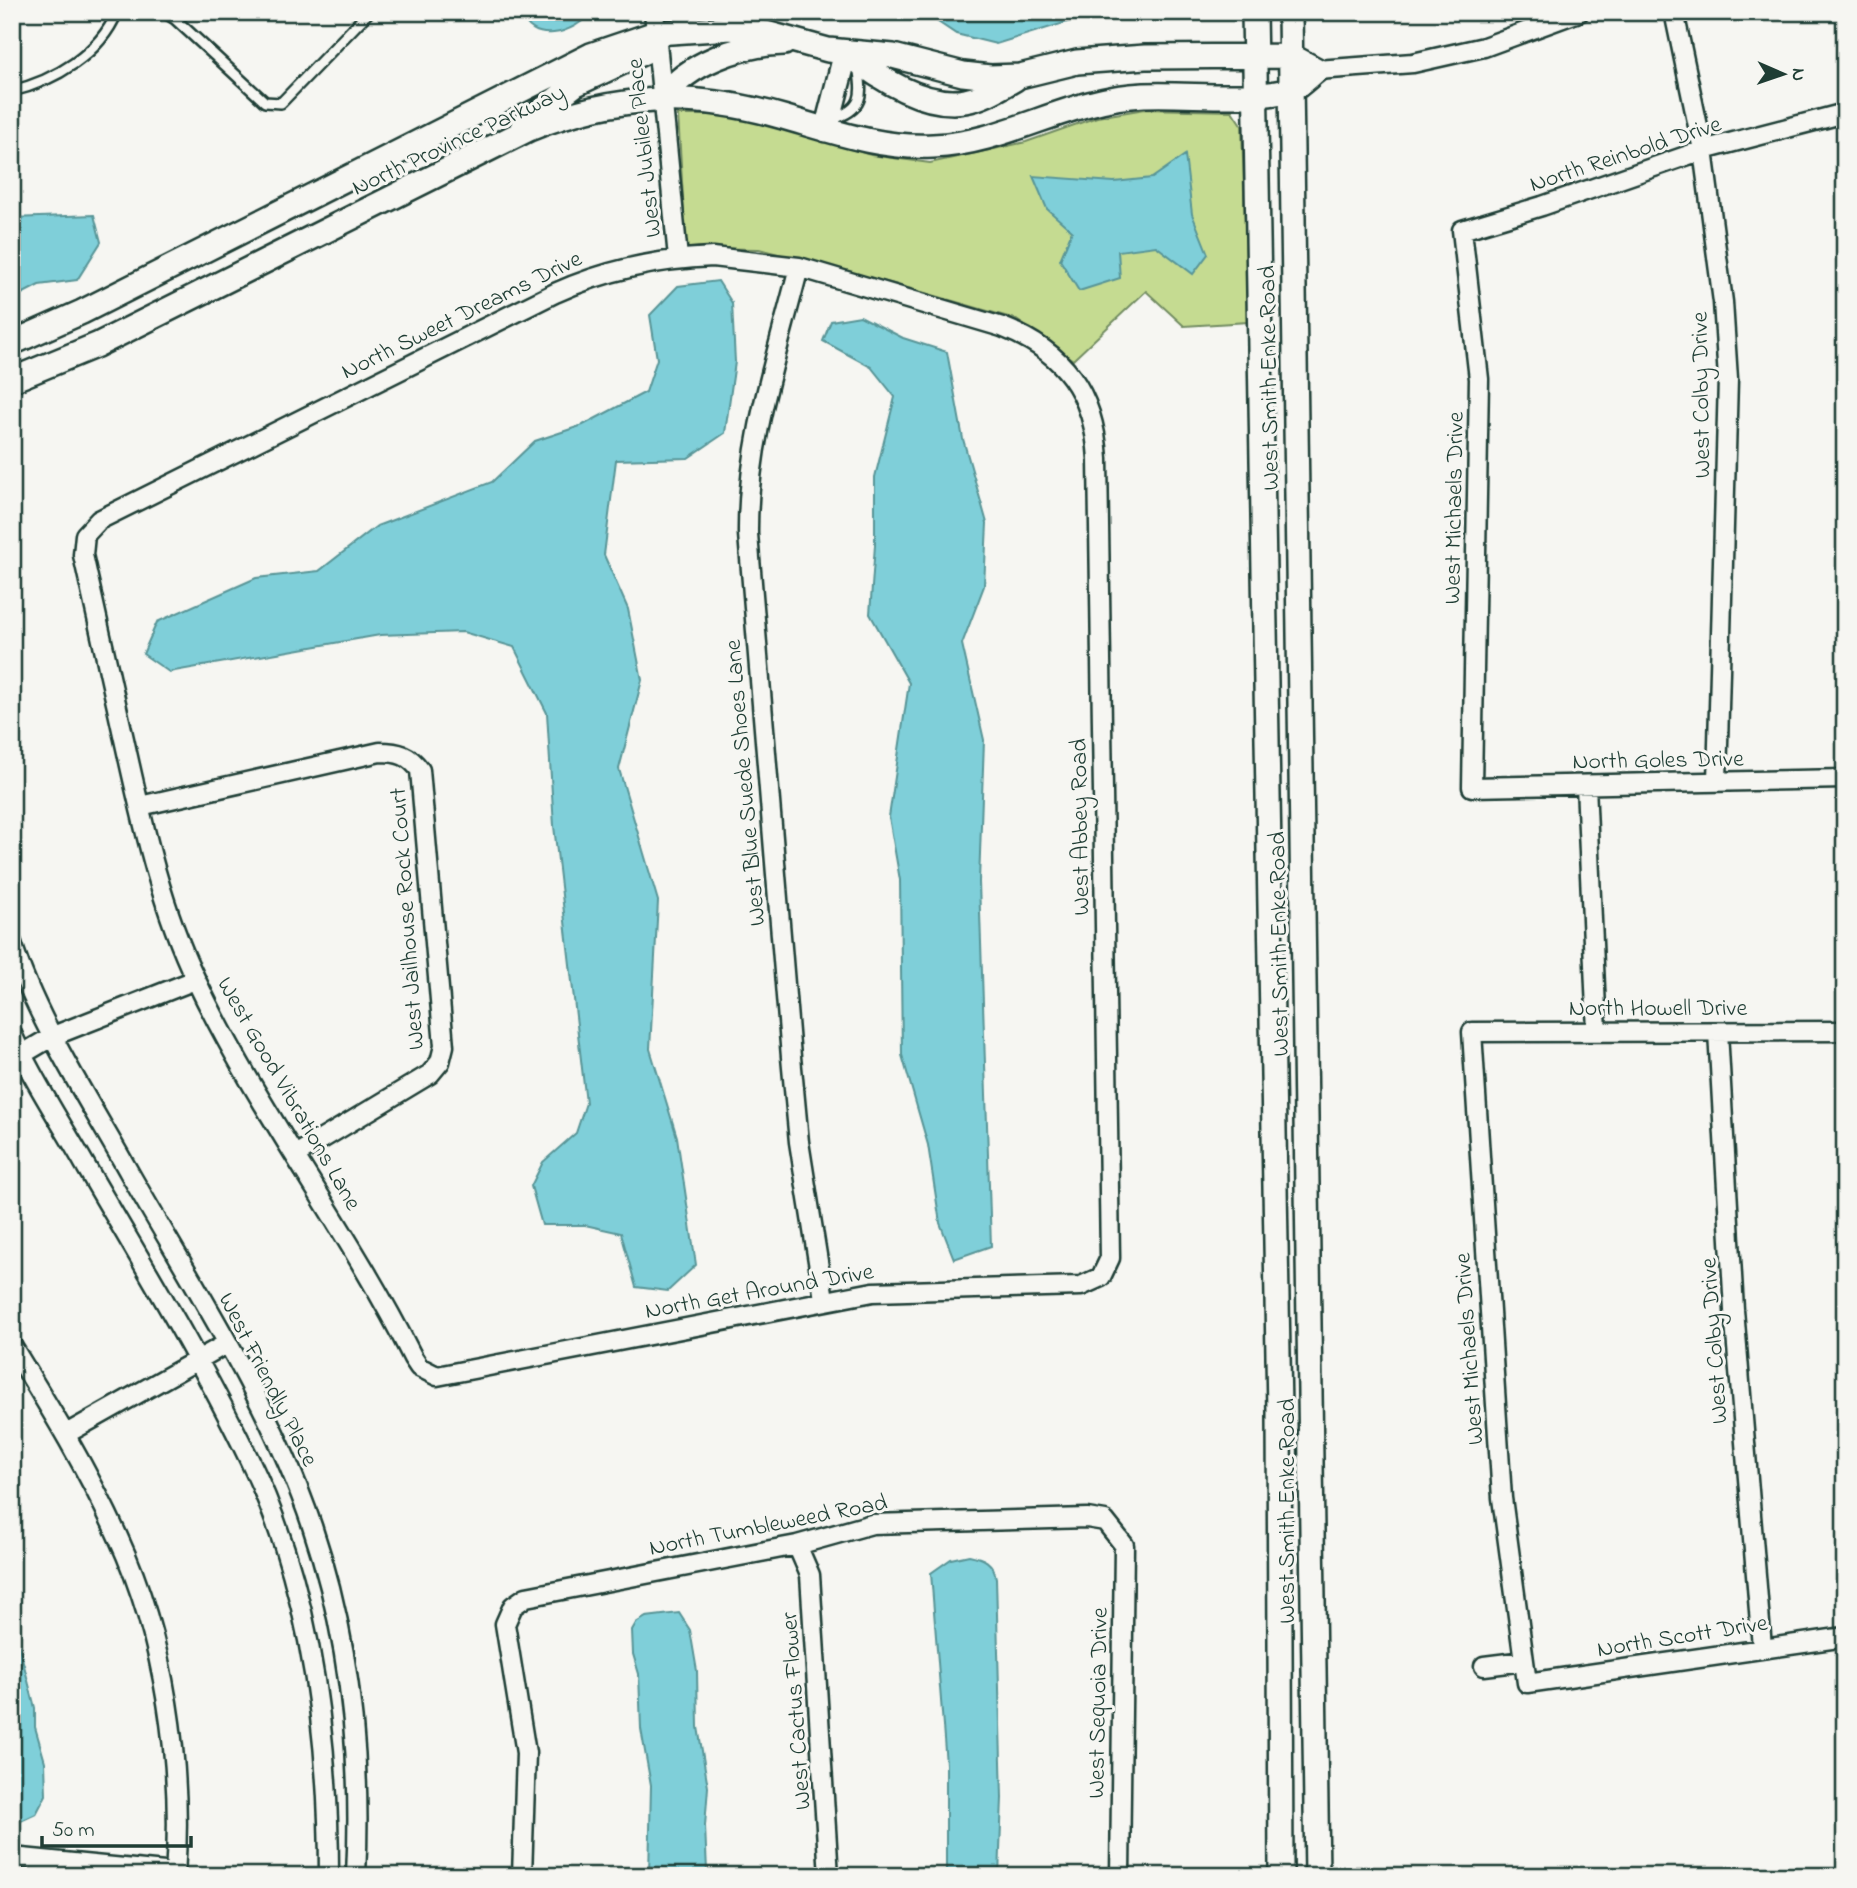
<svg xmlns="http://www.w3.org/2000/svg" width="1857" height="1888" viewBox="0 0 1857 1888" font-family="'Indie Flower',sans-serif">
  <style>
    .green { fill: #c5db91; stroke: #728c62; stroke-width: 2 }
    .water { fill: #7fcfd9; stroke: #599597; stroke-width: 2 }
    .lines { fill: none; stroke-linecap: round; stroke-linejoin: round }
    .lane-casing { stroke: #1f3d34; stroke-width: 14 }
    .street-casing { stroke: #1f3d34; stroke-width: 23 }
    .secondary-casing { stroke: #1f3d34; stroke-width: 28 }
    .lane { stroke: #f6f6f2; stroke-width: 9 }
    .street { stroke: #f6f6f2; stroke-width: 18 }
    .secondary { stroke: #f6f6f2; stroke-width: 23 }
    .labels { text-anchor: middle; stroke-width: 6; stroke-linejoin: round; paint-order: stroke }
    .street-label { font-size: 24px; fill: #1f3d34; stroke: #f6f6f2 }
  </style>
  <rect width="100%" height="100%" fill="#f6f6f2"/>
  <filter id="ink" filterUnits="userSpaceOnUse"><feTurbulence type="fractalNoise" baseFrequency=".0143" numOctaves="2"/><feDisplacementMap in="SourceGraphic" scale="14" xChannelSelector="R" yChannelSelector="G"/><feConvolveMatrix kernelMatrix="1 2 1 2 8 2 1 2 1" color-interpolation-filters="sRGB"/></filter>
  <g filter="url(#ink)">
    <path class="green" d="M 1145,109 L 1232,111 L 1242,126 L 1248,322 L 1184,326 L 1146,291 L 1073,360 L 1015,319 L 894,284 L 759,249 L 686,248 L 678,115 L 733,115 L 871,155 L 930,163 L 1026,142 L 1097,117 Z"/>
    <path class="water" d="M 522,12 L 591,12 C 576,33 529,47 522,12 Z
      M 923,12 L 1127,12 L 1090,15 L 996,44 L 956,34 Z
      M 1185,155 L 1192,214 L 1208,254 L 1193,274 L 1156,246 L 1118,251 L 1120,278 L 1079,291 L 1060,260 L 1072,231 L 1047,209 L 1033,176 L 1114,182 L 1152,178 Z
      M 94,215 L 101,242 L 77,280 L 39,285 L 12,299 L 12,218 Z
      M 718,281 L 732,303 L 735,362 L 725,433 L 688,458 L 616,460 L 604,555 L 628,609 L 642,680 L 619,769 L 658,901 L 650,1049 L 677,1137 L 696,1265 L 668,1291 L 636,1287 L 621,1233 L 585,1225 L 542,1225 L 531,1186 L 543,1162 L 576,1133 L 586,1103 L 554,826 L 547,713 L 514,647 L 463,632 L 380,635 L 169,672 L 143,654 L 157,622 L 256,578 L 319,571 L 377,526 L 492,482 L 535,441 L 583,425 L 646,392 L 657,359 L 650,315 L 678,286 Z
      M 860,316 L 903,338 L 947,352 L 963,439 L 987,523 L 984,586 L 962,644 L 984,740 L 979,882 L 991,1246 L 954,1259 L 940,1223 L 928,1145 L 902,1055 L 900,880 L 889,817 L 909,683 L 870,614 L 875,545 L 875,477 L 895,397 L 871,367 L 823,341 L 831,321 Z
      M 969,1555 C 984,1558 993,1562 996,1578 L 1002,1798 L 999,1876 L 946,1876 L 946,1764 L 931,1573 L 951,1559 Z
      M 679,1613 L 690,1630 L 697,1671 L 698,1727 L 708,1787 L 705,1826 L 707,1871 L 706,1876 L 649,1876 L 651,1785 L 641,1729 L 639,1674 L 633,1654 L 632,1630 L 636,1623 L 646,1617 Z
      M 12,1619 L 35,1708 L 35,1727 L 45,1762 L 46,1795 L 36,1814 L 21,1821 L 12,1819 Z"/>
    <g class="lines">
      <defs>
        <path id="lane" d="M 164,12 L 175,19 L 265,102 L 281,103 L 369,12
          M 12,91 C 54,81 100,54 117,12
          M 830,120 C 864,109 863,97 858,65"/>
        <path id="street" d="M 654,12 L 678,258
          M 1674,12 L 1703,150 L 1723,302 L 1728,379 L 1717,781
          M 1317,70 L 1413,63 L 1484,47 L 1579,12
          M 1845,113 L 1703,150 L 1542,206 L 1462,230 L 1479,379 L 1472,787 L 1845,779
          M 713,257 L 799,267 L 1002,327 C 1064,351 1094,393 1098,459 L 1110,1258 L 1101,1277 L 1081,1286 L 873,1292 L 437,1376 L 419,1367 L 413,1358 C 348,1228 258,1111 196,980 C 162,909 145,833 128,757 C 113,689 98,622 83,555 L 85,535 L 99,520 L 555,293 C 606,270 657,259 713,257 Z
          M 799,267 C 777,355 747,442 748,534 L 791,1057 L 799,1142 L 824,1299
          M 1586,785 L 1597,1032
          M 140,806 L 380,752 C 399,752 409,755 420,770 L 444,1046 L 440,1062 L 430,1074 L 297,1154
          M 12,943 C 36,1020 91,1104 130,1174 C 194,1286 271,1404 312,1526 C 350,1639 362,1757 356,1876
          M 1845,1031 L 1472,1032 L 1502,1498 L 1527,1683 L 1845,1637
          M 1718,1032 L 1734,1310 L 1762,1647
          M 12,1034 C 32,1079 60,1121 84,1163 C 141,1261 200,1357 249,1459 C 311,1586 329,1735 329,1876
          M 21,1055 L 53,1036 L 195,980
          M 12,1346 C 50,1408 88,1470 118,1537 C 165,1639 183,1765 175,1876
          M 66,1434 L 226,1344
          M 797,1545 L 810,1575 L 829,1876
          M 1484,1666 L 1524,1661
          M 12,1857 L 175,1873
          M 522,1876 L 526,1753 L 505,1624 L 513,1606 L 526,1597 L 797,1545 L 872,1524 L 1087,1518 L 1105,1521 L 1124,1545 L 1120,1876"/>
        <path id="secondary" d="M 1254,12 L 1279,1411 L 1281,1876
          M 1290,12 L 1317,1876
          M 663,98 C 687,63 742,44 784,43
          M 523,125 L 576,84 L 644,52 L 656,33
          M 826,130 L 846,52 C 877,77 923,108 965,101 C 983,98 999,88 1015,79
          M 12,343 L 82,312 L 591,55 L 656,33 L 731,28 L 766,33 L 828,50 L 893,56 L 963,74 L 990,77 L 1020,76 L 1077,62 L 1145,57 L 1291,56 L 1317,70 C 1308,77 1297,89 1287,91 C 1241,101 1190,93 1144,95 C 1069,98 1007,143 933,146 C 881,149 832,131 783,117 C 693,91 616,94 529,129 L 97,345 L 12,380"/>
      </defs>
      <use href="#lane" class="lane-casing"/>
      <use href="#street" class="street-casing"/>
      <use href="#secondary" class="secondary-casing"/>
      <use href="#lane" class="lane"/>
      <use href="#street" class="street"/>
      <use href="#secondary" class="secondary"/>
    </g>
  </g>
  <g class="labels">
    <g class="street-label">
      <text transform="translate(458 139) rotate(-25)" y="8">North Province Parkway</text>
      <text transform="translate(643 148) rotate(-96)" y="8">West Jubilee Place</text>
      <text transform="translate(1625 153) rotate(-18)" y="8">North Reinbold Drive</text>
      <text transform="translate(461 314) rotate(-26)" y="8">North Sweet Dreams Drive</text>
      <text transform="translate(1268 378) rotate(-91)" y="8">West Smith Enke Road</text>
      <text transform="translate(1700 395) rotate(-91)" y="8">West Colby Drive</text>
      <text transform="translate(1453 508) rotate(-89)" y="8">West Michaels Drive</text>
      <text transform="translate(1658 759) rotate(-1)" y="8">North Goles Drive</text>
      <text transform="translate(744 783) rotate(-95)" y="8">West Blue Suede Shoes Lane</text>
      <text transform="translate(1079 827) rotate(-91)" y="8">West Abbey Road</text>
      <text transform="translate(406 919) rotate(-94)" y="8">West Jailhouse Rock Court</text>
      <text transform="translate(1278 944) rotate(-91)" y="8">West Smith Enke Road</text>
      <text x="1658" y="1015">North Howell Drive</text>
      <text transform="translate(290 1093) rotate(60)" y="8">West Good Vibrations Lane</text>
      <text transform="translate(759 1290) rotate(-10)" y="8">North Get Around Drive</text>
      <text transform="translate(1713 1341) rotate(-94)" y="8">West Colby Drive</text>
      <text transform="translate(1468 1349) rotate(-94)" y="8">West Michaels Drive</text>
      <text transform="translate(269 1379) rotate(63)" y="8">West Friendly Place</text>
      <text transform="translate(1286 1511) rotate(-90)" y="8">West Smith Enke Road</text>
      <text transform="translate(768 1524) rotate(-11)" y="8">North Tumbleweed Road</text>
      <text transform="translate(1682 1635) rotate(-9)" y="8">North Scott Drive</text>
      <text transform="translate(1097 1703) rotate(-89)" y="8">West Sequoia Drive</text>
      <text transform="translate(795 1711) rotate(-94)" y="8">West Cactus Flower</text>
    </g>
  </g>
  <rect width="1857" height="1888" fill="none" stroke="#f6f6f2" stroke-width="42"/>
  <rect x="21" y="21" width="1815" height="1846" fill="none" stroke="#1f3d34" stroke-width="2.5" filter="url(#ink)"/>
  <g transform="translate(1783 74) rotate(92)" stroke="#f6f6f2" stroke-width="5" paint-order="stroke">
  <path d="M0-5L12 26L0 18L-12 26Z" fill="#1f3d34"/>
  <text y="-10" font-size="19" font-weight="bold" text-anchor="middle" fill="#1f3d34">N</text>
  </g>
  <path d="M42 1836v10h149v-10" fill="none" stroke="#1f3d34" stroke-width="3.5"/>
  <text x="52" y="1836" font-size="21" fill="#1f3d34" stroke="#f6f6f2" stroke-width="5" paint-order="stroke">50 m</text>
</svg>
